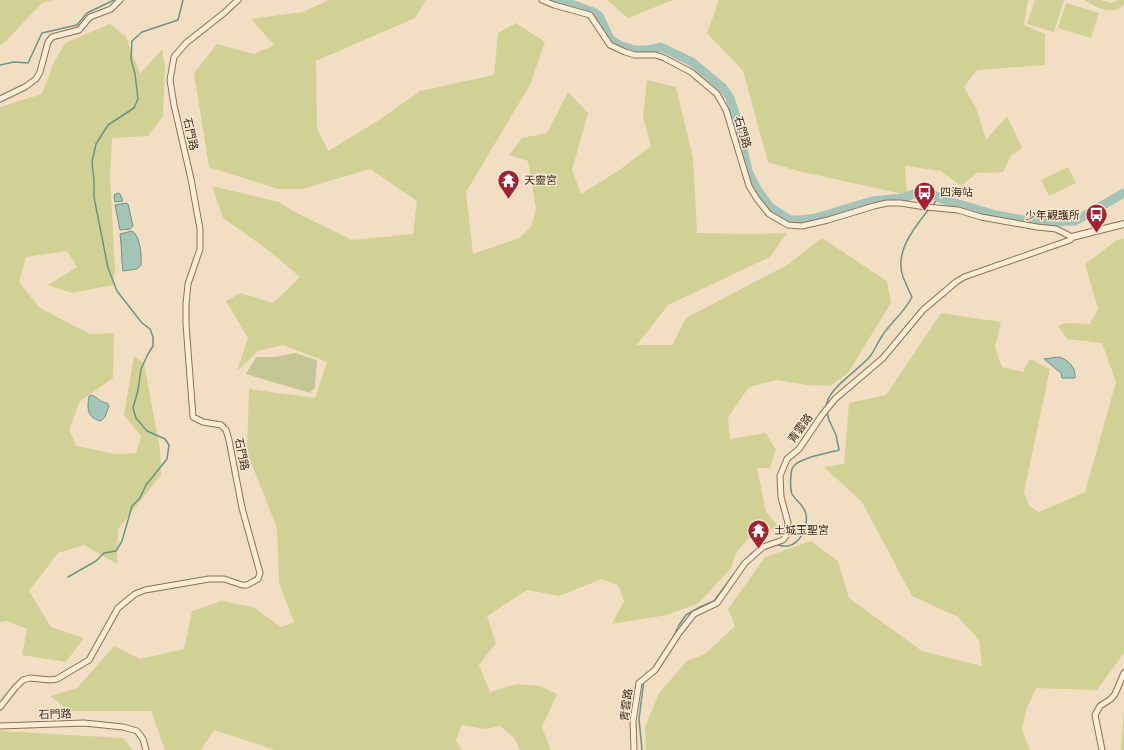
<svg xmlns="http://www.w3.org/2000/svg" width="1124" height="750" viewBox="0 0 1124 750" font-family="'Roboto Serif','Noto Sans TC',serif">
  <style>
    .green { fill: #d1d195 }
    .cemetery { fill: #c5c695 }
    .water { fill: #a5c4b8; stroke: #6b9485 }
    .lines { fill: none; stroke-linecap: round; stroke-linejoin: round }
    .stream { stroke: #6b9485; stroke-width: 1.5 }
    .river { stroke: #a5c4b8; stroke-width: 9 }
    .minor-casing { stroke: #8e6f57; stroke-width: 7 }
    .tertiary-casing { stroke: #8e6f57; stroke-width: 8 }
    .minor { stroke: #fcedd7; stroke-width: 5 }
    .tertiary { stroke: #fcedd7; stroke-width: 6 }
    .labels { text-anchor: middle; stroke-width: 3; stroke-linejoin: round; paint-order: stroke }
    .street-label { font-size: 11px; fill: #3d291d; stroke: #f9ead3 }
    .poi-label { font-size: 11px; fill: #3d291d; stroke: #f9ead3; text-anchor: start }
  </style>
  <rect width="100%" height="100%" fill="#f2dfc3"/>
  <path class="green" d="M 0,0 L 52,0 L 42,3 L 5,42 L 0,45 Z
    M 329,0 L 426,0 L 415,18 L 316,61 L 317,128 L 328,151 L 379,120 L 420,91 L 494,75 L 498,33 L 516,23 L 545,42 L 530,85 L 466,192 L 473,254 L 519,238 L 531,227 L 536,209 L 528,161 L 509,155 L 522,138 L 547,133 L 568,92 L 588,113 L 572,170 L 581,194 L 618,171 L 651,146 L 643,116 L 647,80 L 676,87 L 693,158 L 697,233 L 749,234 L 787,233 L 770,257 L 668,305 L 637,345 L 672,345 L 686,318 L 787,265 L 822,238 L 887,281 L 891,303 L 848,373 L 830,386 L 807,385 L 777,380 L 749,387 L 728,417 L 730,439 L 766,433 L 776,450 L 770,468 L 757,468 L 766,512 L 778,526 L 767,532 L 749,538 L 736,553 L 731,568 L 699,603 L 667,615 L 612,624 L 624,601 L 618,585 L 602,579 L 559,596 L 527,590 L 487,616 L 496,643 L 479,665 L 490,692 L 517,684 L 540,686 L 557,694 L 542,727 L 551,750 L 520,750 L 514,738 L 500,726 L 485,729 L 462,725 L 456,740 L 462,750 L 275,750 L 214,730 L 201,750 L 165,750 L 151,711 L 69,711 L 50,696 L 77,688 L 114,646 L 140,659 L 184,649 L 192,611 L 221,601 L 253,607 L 281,627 L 294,622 L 279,584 L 277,528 L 247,452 L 249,389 L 315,398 L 327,362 L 283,345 L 258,351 L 237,371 L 248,338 L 226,301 L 240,293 L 273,303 L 300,277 L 268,250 L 223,218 L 212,186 L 279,202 L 293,211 L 352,240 L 413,234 L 417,201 L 370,169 L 302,189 L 278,189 L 209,167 L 194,73 L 217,44 L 254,54 L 274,45 L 251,19 L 303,12 Z
    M 607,0 L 673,0 L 628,18 Z
    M 719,0 L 1028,0 L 1024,25 L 1045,34 L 1045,65 L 977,70 L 964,87 L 976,108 L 986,140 L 1007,116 L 1022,148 L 1011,156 L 1003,172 L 977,173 L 961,186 L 941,171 L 905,166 L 907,195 L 798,171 L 768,162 L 743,71 L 707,33 Z
    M 1035,0 L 1064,0 L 1054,32 L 1027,24 Z
    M 1084,0 C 1089,0 1096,0 1101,0 C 1108,2 1111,5 1117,0 L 1124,0 L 1124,5 C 1110,17 1097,7 1084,0 Z
    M 1066,3 L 1099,13 L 1091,38 L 1058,28 Z
    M 110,24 L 126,37 L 140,74 L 162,49 L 165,67 L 163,116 L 148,136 L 112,138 L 110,177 L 115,269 L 113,285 L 72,293 L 48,285 L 77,267 L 67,251 L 26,257 L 19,282 L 40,308 L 90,334 L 114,333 L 113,378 L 80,401 L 69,430 L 77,446 L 116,454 L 136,453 L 141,436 L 124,415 L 134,356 L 144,363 L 160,449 L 161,475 L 118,529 L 117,564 L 84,545 L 58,553 L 29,591 L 51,627 L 84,638 L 66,662 L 22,655 L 27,629 L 7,621 L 0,622 L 0,107 L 42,94 L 53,64 L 65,43 Z
    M 1068,167 L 1076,183 L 1049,196 L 1041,180 Z
    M 1124,238 L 1124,653 L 1097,690 L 1036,688 L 1026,710 L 1022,730 L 1030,750 L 646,750 L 645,727 L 659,693 L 687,661 L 705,654 L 735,626 L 728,609 L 765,557 L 811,541 L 838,561 L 849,598 L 922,651 L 982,666 L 979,640 L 958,617 L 912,596 L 862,502 L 824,467 L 844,464 L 849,403 L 886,395 L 941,313 L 1001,322 L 995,347 L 1002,367 L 1023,372 L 1030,359 L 1050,369 L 1024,492 L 1029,506 L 1039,512 L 1085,492 L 1116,382 L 1102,343 L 1067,339 L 1058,326 L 1066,323 L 1090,324 L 1098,309 L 1085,264 L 1117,240 Z
    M 1124,707 L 1124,750 L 1121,750 L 1124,708 Z
    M 0,731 L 123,738 L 133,750 L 0,750 Z"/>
  <path class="cemetery" d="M 295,353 L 317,360 L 315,387 L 310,393 L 246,374 L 256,357 L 275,357 Z"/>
  <path class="water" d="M 118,193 L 120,194 L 123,201 L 115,202 L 114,195 Z
    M 126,203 L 128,204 L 133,226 L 130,229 L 120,230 L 115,205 Z
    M 132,231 C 140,235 142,256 141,265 L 137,269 L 123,271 C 121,258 122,247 120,234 Z
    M 1059,357 C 1069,360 1076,368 1075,378 L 1062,378 L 1061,373 L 1044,359 Z
    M 91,395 C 98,397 99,402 107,403 L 109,406 L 105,417 L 101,421 C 87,418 87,409 89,396 Z"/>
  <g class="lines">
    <path class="stream" d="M 0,65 L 14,62 L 28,63 L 42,33 L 77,25 L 87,13 L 114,0
      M 932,206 L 939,197
      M 826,408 C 826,388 859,371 871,355 C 875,349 878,342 882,336 C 891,322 904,313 912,297 C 909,291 906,284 903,277 C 894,251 915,227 929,209
      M 776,544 C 795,553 809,531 806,514 C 804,505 796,501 792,494 C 790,489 790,472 793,467 C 798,458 829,453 839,450 L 836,435 L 829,420 L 827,412
      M 751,554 L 759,548
      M 68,577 L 96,561 L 104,553 L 116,551 L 122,541 L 132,506 L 140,498 L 146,485 L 167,459 L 169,445 L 165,439 L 147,431 L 136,418 L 133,408 L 138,390 L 141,369 L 148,354 L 153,346 L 153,337 L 150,329 L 142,323 L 117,291 L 108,268 L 94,197 L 94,181 L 92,162 L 96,144 L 108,125 L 134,108 L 138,99 L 135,74 L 131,59 L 132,41 L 142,32 L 178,20 L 183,0
      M 671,642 L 679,625 L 686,615 L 700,607 L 714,601 L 734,574
      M 642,750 L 639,719 L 644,680"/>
    <path class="river" d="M 554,0 L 574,5 L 595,13 L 599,16 L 610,39 L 619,45 L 634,50 L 648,50 L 661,47 L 692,62 L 723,88 L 730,98 L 736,117 L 748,171 L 758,191 L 770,207 L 790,220 L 801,220 L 816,218 L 872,201 L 903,198 L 916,193 L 926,192 L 945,200 L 996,215 L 1029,221 L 1052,222 L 1075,221 L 1124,193"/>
    <defs>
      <path id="minor" d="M 542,0 L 554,5 L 590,15 L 610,45 L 625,52 L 635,55 L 656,55 L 664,58 L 691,72 L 717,94 L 726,110 L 749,186 L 757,199 L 769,214 L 788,225 L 802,226 L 828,220 L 874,206 L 887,203 L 900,203 L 926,207 L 958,210 L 981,217 L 1037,227 L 1056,229 L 1072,237 L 1070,240 L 964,277 L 956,282 L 923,310 L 883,358 L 835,399 L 822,415 L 799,449 L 787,459 L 780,476 L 781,497 L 788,523 L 787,534 L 783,540 L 763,547 L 745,563 L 717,603 L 694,614 L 679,633 L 655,670 L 639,683 L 633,721 L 634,750
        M 0,99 L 25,87 L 36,79 L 40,72 L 48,42 L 52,37 L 79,30 L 90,17 L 111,9 L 120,0
        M 0,707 L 15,688 L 23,680 L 30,678 L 50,680 L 57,679 L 89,660 L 118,608 L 135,594 L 145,590 L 209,579 L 224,579 L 242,585 L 247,585 L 258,579 L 260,573 L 242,508 L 229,440 L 226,430 L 221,425 L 203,422 L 193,417 L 186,324 L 186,304 L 188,284 L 200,249 L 200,229 L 191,179 L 174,105 L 170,80 L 174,57 L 186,43 L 224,13 L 238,0
        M 0,726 L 84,723 L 123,727 L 137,731 L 143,739 L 146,750
        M 1102,750 L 1095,715 L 1100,706 L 1111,699 L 1115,694 L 1124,673"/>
      <path id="tertiary" d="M 1072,237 L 1124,224"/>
    </defs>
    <use href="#minor" class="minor-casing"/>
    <use href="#tertiary" class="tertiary-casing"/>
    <use href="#minor" class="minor"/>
    <use href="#tertiary" class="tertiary"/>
  </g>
  <defs>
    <symbol id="temple-pin" viewBox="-11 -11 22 30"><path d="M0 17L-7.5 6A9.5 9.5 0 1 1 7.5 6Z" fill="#a32231" stroke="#f9ead3"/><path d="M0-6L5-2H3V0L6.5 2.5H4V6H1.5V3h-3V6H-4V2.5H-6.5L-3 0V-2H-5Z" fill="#fff"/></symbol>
    <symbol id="bus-pin" viewBox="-11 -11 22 30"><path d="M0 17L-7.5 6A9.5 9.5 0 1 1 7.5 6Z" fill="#a32231" stroke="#f9ead3"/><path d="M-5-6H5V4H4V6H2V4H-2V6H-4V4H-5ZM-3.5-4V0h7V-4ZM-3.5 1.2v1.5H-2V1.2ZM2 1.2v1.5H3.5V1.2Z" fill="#fff"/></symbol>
  </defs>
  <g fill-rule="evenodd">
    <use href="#temple-pin" x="496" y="168" width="25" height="34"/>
    <use href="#bus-pin" x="912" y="180" width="25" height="34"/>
    <use href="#bus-pin" x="1084" y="202" width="25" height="34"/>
    <use href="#temple-pin" x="746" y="518" width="25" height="34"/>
  </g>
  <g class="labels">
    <g class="street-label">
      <text transform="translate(743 132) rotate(73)" y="4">石門路</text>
      <text transform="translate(191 134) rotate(77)" y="4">石門路</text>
      <text transform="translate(800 428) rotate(-54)" y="4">青雲路</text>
      <text transform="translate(242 454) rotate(78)" y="4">石門路</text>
      <text transform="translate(626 705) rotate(-83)" y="4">青雲路</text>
      <text transform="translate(55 714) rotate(-2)" y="4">石門路</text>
    </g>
    <g class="poi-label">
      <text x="524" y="184">天靈宮</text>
      <text x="940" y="196">四海站</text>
      <text x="1080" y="219" text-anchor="end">少年觀護所</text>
      <text x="774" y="534">土城玉聖宮</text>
    </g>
  </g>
</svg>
